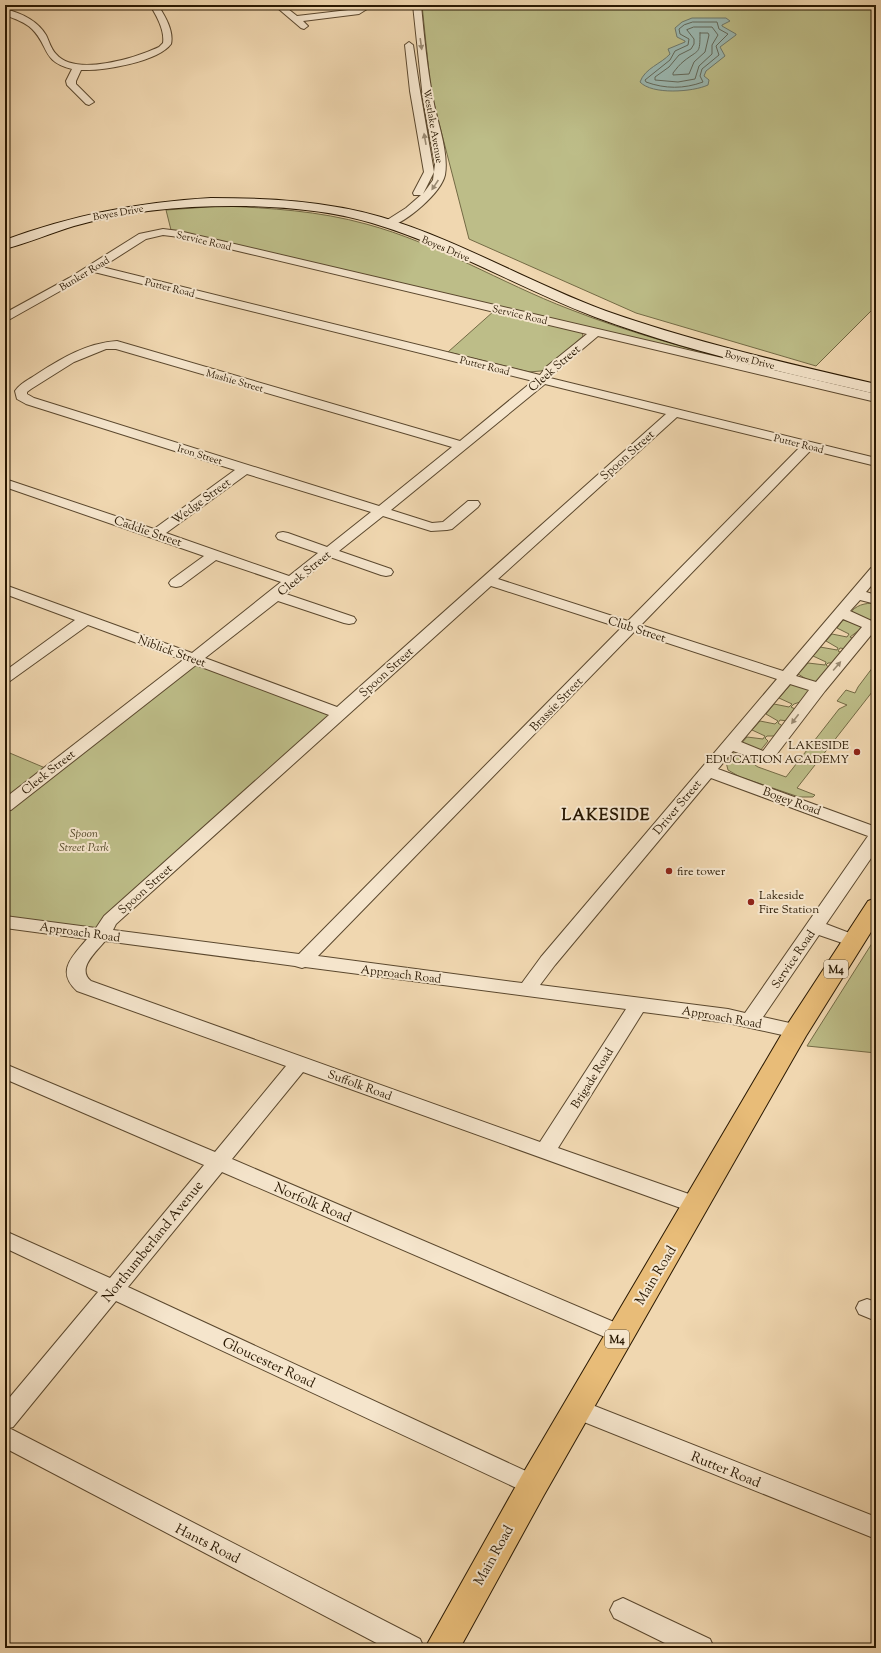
<svg xmlns="http://www.w3.org/2000/svg" width="881" height="1653" viewBox="0 0 881 1653" font-family="'Sorts Mill Goudy',serif">
  <style>
    .green { fill: #bdbd88; stroke: #736a45 }
    .water { fill: #9bb8b1; stroke: #6d786b }
    .lines { fill: none; stroke-linecap: round; stroke-linejoin: round }
    .shore { stroke: #62685a; stroke-width: 1 }
    .street-casing { stroke: #5b482e; stroke-width: 2 }
    .secondary-casing { stroke: #291802; stroke-width: 2 }
    .primary-casing { stroke: #291802; stroke-width: 2 }
    .street { fill: #f5e5cc; fill-rule: evenodd }
    .secondary { fill: #f5e5cc; fill-rule: evenodd }
    .primary { fill: #e8bc78; fill-rule: evenodd }
    .oneway { fill: #998971 }
    .poi-dot { fill: #8f2418; stroke: #f5e5cc; stroke-width: 1.5 }
    .labels { text-anchor: middle; stroke-width: 4; stroke-linejoin: round; paint-order: stroke }
    .far-street-label { font-size: 10px; fill: #291802; stroke: #f5e5cc }
    .shield { fill: #f5e5cc; stroke: #66563f; stroke-width: 1 }
    .shield-label { font-size: 11px; font-weight: bold; fill: #291802 }
    .street-label { font-size: 12px; fill: #291802; stroke: #f5e5cc }
    .poi-label { font-size: 12px; fill: #291802; stroke: #f5e5cc; text-anchor: start }
    .park-label { font-size: 12px; font-style: italic; fill: #554a2a; stroke: #f5e5cc }
    .near-street-label { font-size: 14px; fill: #291802; stroke: #f5e5cc }
    .district-label { font-size: 16px; font-weight: bold; letter-spacing: 1px; fill: #291802; stroke: #f5e5cc }
  </style>
  <rect width="100%" height="100%" fill="#f0d7b0"/>
  <filter id="stains"><feTurbulence type="fractalNoise" baseFrequency=".005" numOctaves="4"/><feColorMatrix values="0 0 0 0 .2 0 0 0 0 .09 0 0 0 0 .02 0 0 0 .5 -.17"/></filter>
  <radialGradient id="worn" r=".72"><stop offset=".6" stop-color="#630" stop-opacity="0"/><stop offset="1" stop-color="#630" stop-opacity=".3"/></radialGradient>
  <path class="green" d="M 422,5 L 876,5 L 876,306 L 816,366 L 636,313 L 469,239 L 431,92 Z
    M 222,206 C 271,208 319,211 366,224 C 437,243 501,283 569,309 C 632,334 699,351 765,370 L 171,230 L 166,210 Z
    M 494,311 L 582,332 L 583,336 L 547,369 L 541,371 L 529,372 L 448,352 Z
    M 876,603 C 876,611 876,617 869,621 L 849,614 C 856,605 864,603 876,603 Z
    M 843,620 L 862,625 L 862,628 L 850,637 L 854,639 L 846,649 L 840,648 L 838,651 L 842,653 L 836,663 L 828,663 L 826,665 L 830,668 L 820,682 L 811,682 L 798,674 L 808,663 L 825,665 L 826,662 L 813,656 L 820,647 L 837,650 L 838,648 L 826,641 L 832,634 L 847,637 L 849,634 L 837,628 Z
    M 193,659 L 339,713 L 100,935 L 5,922 L 5,751 L 50,770 Z
    M 876,663 L 876,687 L 797,788 L 815,795 L 813,797 L 799,797 L 740,777 L 728,770 L 726,762 L 735,751 L 757,759 L 758,761 L 755,765 L 758,767 L 786,777 L 839,709 L 847,705 L 837,701 L 846,690 L 855,693 L 858,687 Z
    M 791,684 L 807,686 L 810,690 L 806,700 L 794,704 L 791,707 L 795,709 L 788,721 L 780,720 L 778,723 L 784,727 L 777,736 L 767,736 L 765,738 L 768,741 L 760,751 L 739,746 L 747,737 L 763,739 L 765,736 L 752,730 L 760,721 L 775,724 L 778,721 L 766,714 L 774,704 L 789,707 L 792,704 L 779,698 Z
    M 876,937 L 876,1053 L 807,1046 Z"/>
  <path class="water" d="M 692,18 L 726,18 L 730,21 L 722,25 L 722,26 L 736,34 L 736,35 L 720,47 L 725,56 L 706,71 L 704,76 L 709,80 L 708,85 C 693,92 652,95 640,82 C 645,68 661,64 670,54 L 668,49 L 685,42 L 685,41 L 677,37 L 675,28 L 682,22 Z"/>
  <g class="lines">
    <path class="shore" d="M 693,22 L 717,22 L 719,29 L 728,34 L 716,46 L 719,55 L 702,69 L 700,76 L 703,82 C 684,89 665,89 646,82 L 645,80 L 670,60 L 675,51 L 688,45 L 689,39 L 680,34 L 679,29 L 684,25 Z
      M 694,27 L 712,27 L 718,35 L 712,45 L 712,54 L 699,66 L 695,79 L 678,82 L 655,80 L 655,77 L 669,67 L 679,55 L 691,49 L 694,44 L 694,39 L 687,30 Z
      M 700,33 L 708,33 L 709,35 L 705,52 L 694,62 L 689,74 L 673,75 L 673,73 C 676,69 680,64 684,61 C 699,49 700,55 700,33 Z"/>
    <defs>
      <path id="street" d="M 150,5 L 158,5 C 165,16 174,31 171,44 C 158,62 103,71 81,70 L 76,81 L 76,84 L 94,102 L 89,105 L 86,104 L 67,85 L 66,81 L 72,69 C 41,61 50,47 32,29 C 25,22 15,19 5,15 L 5,9 C 21,13 37,20 46,35 C 49,41 51,49 56,54 C 75,77 136,58 159,47 L 163,43 C 165,30 156,15 150,5 Z
        M 274,5 L 283,5 L 297,16 L 357,9 L 358,8 L 358,5 L 366,5 L 367,9 L 359,14 L 303,21 L 308,26 L 304,29 L 301,28 Z
        M 413,5 L 421,5 C 424,36 427,68 433,99 C 437,122 449,152 445,175 C 441,193 406,223 388,227 L 384,226 L 383,224 L 384,222 L 406,208 L 421,195 L 414,195 L 413,193 L 424,172 L 410,91 L 405,45 L 409,42 L 413,45 L 420,91 L 434,172 L 423,194 L 433,180 L 435,164 L 423,99 Z
        M 163,229 L 179,231 L 876,394 L 876,402 L 598,336 L 554,373 L 550,378 L 876,458 L 876,466 L 811,450 L 641,625 L 783,671 L 871,568 L 876,567 L 876,580 L 866,592 L 876,595 L 876,604 L 860,600 L 850,611 L 876,623 L 876,629 L 825,691 L 773,759 L 764,762 L 733,751 L 718,769 L 876,827 L 876,851 L 826,924 L 860,937 L 863,941 L 860,945 L 854,947 L 819,935 L 763,1017 L 803,1026 L 806,1031 L 803,1036 L 796,1038 L 728,1023 L 643,1012 L 558,1148 L 703,1199 L 706,1205 L 703,1211 L 696,1213 L 689,1211 L 303,1072 L 232,1159 L 628,1328 L 631,1334 L 628,1340 L 620,1343 L 612,1340 L 222,1172 L 128,1287 L 541,1478 L 545,1485 L 541,1492 L 533,1496 L 525,1492 L 116,1301 L 13,1427 L 9,1428 L 420,1639 L 424,1648 L 386,1648 L 5,1448 L 5,1403 L 98,1292 L 5,1248 L 5,1231 L 110,1278 L 204,1165 L 5,1079 L 5,1064 L 215,1152 L 286,1066 L 77,991 C 55,971 73,956 87,939 L 5,928 L 5,916 L 96,928 L 104,916 L 329,715 L 196,665 L 11,810 L 5,811 L 5,798 L 183,660 L 88,625 L 10,681 L 5,683 L 5,671 L 75,620 L 5,594 L 5,585 L 192,653 L 281,582 L 216,560 L 181,586 L 176,587 L 171,586 L 169,583 L 171,580 L 204,556 L 5,487 L 5,479 L 154,529 L 235,470 L 26,404 L 17,399 L 15,391 C 20,383 30,379 37,374 C 62,358 87,343 117,341 L 460,441 L 533,381 L 94,272 L 5,322 L 5,313 L 69,278 L 139,234 ZM 163,235 L 179,237 L 587,334 L 546,367 L 540,375 L 102,267 L 146,239 ZM 106,349 L 116,349 L 452,447 L 379,506 L 34,398 L 27,394 L 27,392 L 31,389 L 74,362 ZM 545,384 L 666,414 L 337,707 L 205,658 L 278,601 L 344,623 L 349,624 L 354,623 L 356,620 L 354,617 L 286,594 L 330,557 L 381,575 L 386,576 L 391,575 L 393,572 L 391,569 L 339,551 L 383,516 L 431,531 L 447,530 L 452,529 L 478,507 L 480,504 L 478,501 L 468,501 L 443,522 L 432,523 L 391,510 ZM 677,417 L 800,447 L 628,621 L 498,579 ZM 247,474 L 371,512 L 327,547 L 288,533 L 283,532 L 278,533 L 276,536 L 278,539 L 318,553 L 289,576 L 166,533 ZM 491,586 L 621,628 L 299,954 L 113,930 L 116,924 ZM 843,619 L 862,627 L 816,682 L 796,676 ZM 634,632 L 777,679 L 541,957 L 522,983 L 318,956 ZM 790,684 L 809,690 L 763,751 L 741,742 ZM 711,778 L 868,836 L 745,1013 L 728,1009 L 540,985 L 555,965 ZM 105,941 L 295,966 L 302,968 L 305,967 L 626,1009 L 540,1142 L 91,981 C 76,969 96,952 105,941 Z
        M 867,1299 L 876,1302 L 876,1321 L 859,1314 L 856,1308 L 859,1302 Z
        M 577,1399 L 876,1517 L 876,1539 L 569,1416 L 565,1409 L 569,1402 Z
        M 623,1598 L 710,1639 L 714,1648 L 675,1648 L 614,1618 L 610,1610 L 614,1602 Z"/>
      <path id="secondary" d="M 211,198 C 268,198 326,201 381,217 C 459,240 530,283 606,311 C 694,342 785,363 876,384 L 876,394 C 781,372 686,351 595,317 C 519,288 449,246 372,223 C 332,211 288,207 246,206 C 188,205 129,210 74,226 C 51,233 28,243 5,249 L 5,240 C 72,215 140,202 211,198 Z"/>
      <path id="primary" d="M 876,898 L 876,924 L 806,1036 L 544,1495 L 460,1648 L 425,1648 L 522,1475 L 787,1025 L 868,901 Z"/>
    </defs>
    <use href="#street" class="street-casing"/>
    <use href="#secondary" class="secondary-casing"/>
    <use href="#primary" class="primary-casing"/>
    <use href="#street" class="street"/>
    <use href="#secondary" class="secondary"/>
    <use href="#primary" class="primary"/>
  </g>
  <defs><path id="oneway-solid" d="M-6-.8H1V-3.2L6.5 0L1 3.2V.8H-6Z"/></defs>
  <g class="oneway">
    <use href="#oneway-solid" transform="translate(421 44) rotate(82)"/>
    <use href="#oneway-solid" transform="translate(425 139) rotate(-100)"/>
    <use href="#oneway-solid" transform="translate(435 185) rotate(124)"/>
    <use href="#oneway-solid" transform="translate(837 666) rotate(-49)"/>
    <use href="#oneway-solid" transform="translate(795 719) rotate(127)"/>
  </g>
  <g class="poi-dot">
    <circle cx="857" cy="752" r="4"/>
    <circle cx="669" cy="871" r="4"/>
    <circle cx="751" cy="902" r="4"/>
  </g>
  <g class="labels">
    <g class="far-street-label">
      <text transform="translate(434 126) rotate(80)" y="4">Westlake Avenue</text>
      <text transform="translate(118 212) rotate(-10)" y="4">Boyes Drive</text>
      <text transform="translate(204 240) rotate(13)" y="4">Service Road</text>
      <text transform="translate(446 248) rotate(23)" y="4">Boyes Drive</text>
      <text transform="translate(84 273) rotate(-31)" y="4">Bunker Road</text>
      <text transform="translate(170 287) rotate(14)" y="4">Putter Road</text>
      <text transform="translate(520 314) rotate(13)" y="4">Service Road</text>
      <text transform="translate(750 359) rotate(14)" y="4">Boyes Drive</text>
      <text transform="translate(485 365) rotate(14)" y="4">Putter Road</text>
      <text transform="translate(235 380) rotate(16)" y="4">Mashie Street</text>
      <text transform="translate(799 443) rotate(14)" y="4">Putter Road</text>
      <text transform="translate(200 454) rotate(17)" y="4">Iron Street</text>
    </g>
    <g class="shield">
      <rect x="824" y="960" width="24" height="18" rx="3"/>
      <rect x="605" y="1330" width="24" height="18" rx="3"/>
    </g>
    <g class="shield-label">
      <text x="836" y="973">M4</text>
      <text x="617" y="1343">M4</text>
    </g>
    <g class="street-label">
      <text transform="translate(554 368) rotate(-41)" y="4">Cleek Street</text>
      <text transform="translate(627 455) rotate(-42)" y="4">Spoon Street</text>
      <text transform="translate(201 501) rotate(-36)" y="4">Wedge Street</text>
      <text transform="translate(148 531) rotate(19)" y="4">Caddie Street</text>
      <text transform="translate(304 573) rotate(-39)" y="4">Cleek Street</text>
      <text transform="translate(637 629) rotate(18)" y="4">Club Street</text>
      <text transform="translate(172 651) rotate(20)" y="4">Niblick Street</text>
      <text transform="translate(386 672) rotate(-42)" y="4">Spoon Street</text>
      <text transform="translate(556 704) rotate(-46)" y="4">Brassie Street</text>
      <text transform="translate(48 772) rotate(-38)" y="4">Cleek Street</text>
      <text transform="translate(792 801) rotate(20)" y="4">Bogey Road</text>
      <text transform="translate(677 807) rotate(-50)" y="4">Driver Street</text>
      <text transform="translate(145 889) rotate(-42)" y="4">Spoon Street</text>
      <text transform="translate(80 932) rotate(8)" y="4">Approach Road</text>
      <text transform="translate(793 959) rotate(-56)" y="4">Service Road</text>
      <text transform="translate(401 974) rotate(7)" y="4">Approach Road</text>
      <text transform="translate(722 1017) rotate(10)" y="4">Approach Road</text>
      <text transform="translate(592 1078) rotate(-58)" y="4">Brigade Road</text>
      <text transform="translate(360 1085) rotate(20)" y="4">Suffolk Road</text>
    </g>
    <g class="poi-label">
      <text x="849" y="749" text-anchor="end">LAKESIDE<tspan x="849" dy="14">EDUCATION ACADEMY</tspan></text>
      <text x="677" y="875">fire tower</text>
      <text x="759" y="899">Lakeside<tspan x="759" dy="14">Fire Station</tspan></text>
    </g>
    <g class="park-label">
      <text x="84" y="837">Spoon<tspan x="84" dy="14">Street Park</tspan></text>
    </g>
    <g class="near-street-label">
      <text transform="translate(313 1202) rotate(23)" y="5">Norfolk Road</text>
      <text transform="translate(152 1241) rotate(-51)" y="5">Northumberland Avenue</text>
      <text transform="translate(655 1275) rotate(-59)" y="5">Main Road</text>
      <text transform="translate(269 1362) rotate(25)" y="5">Gloucester Road</text>
      <text transform="translate(726 1469) rotate(22)" y="5">Rutter Road</text>
      <text transform="translate(208 1543) rotate(27)" y="5">Hants Road</text>
      <text transform="translate(493 1555) rotate(-61)" y="5">Main Road</text>
    </g>
    <g class="district-label">
      <text x="606" y="820">LAKESIDE</text>
    </g>
  </g>
  <rect width="881" height="1653" fill="none" stroke="#f0d7b0" stroke-width="20"/>
  <rect x="6" y="6" width="869" height="1641" fill="none" stroke="#291802" stroke-width="2"/>
  <rect x="10" y="10" width="861" height="1633" fill="none" stroke="#291802"/>
  <rect width="100%" height="100%" filter="url(#stains)"/>
  <rect width="100%" height="100%" fill="url(#worn)"/>
</svg>
